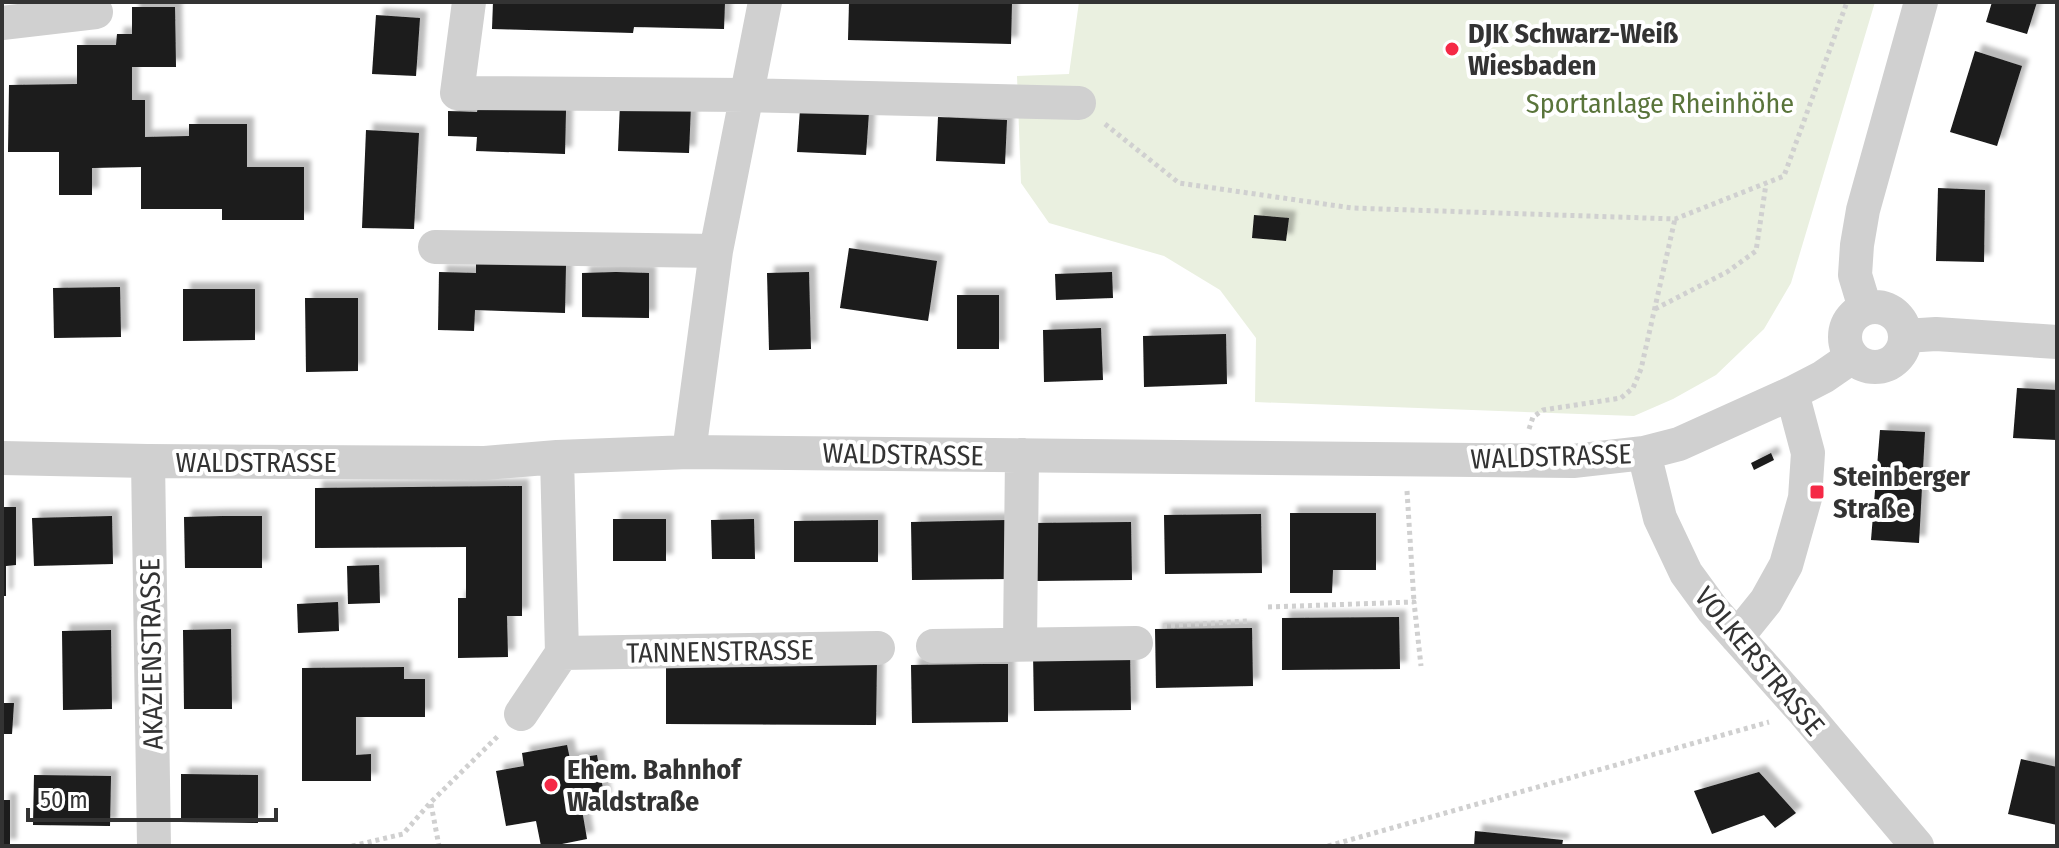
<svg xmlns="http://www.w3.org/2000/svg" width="2059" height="848" viewBox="0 0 2059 848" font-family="'Fira Sans Condensed',sans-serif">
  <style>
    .green { fill: #eaf0e0 }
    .building { fill: #1a1a1a; filter: url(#shadow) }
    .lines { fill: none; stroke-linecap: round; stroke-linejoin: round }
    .path { stroke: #d0d0d0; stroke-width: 5; stroke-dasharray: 4 4; stroke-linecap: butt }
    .minor { stroke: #d0d0d0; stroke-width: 34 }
    .poi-dot { fill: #f52946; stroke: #fff; stroke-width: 3 }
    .labels { text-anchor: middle; stroke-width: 8; stroke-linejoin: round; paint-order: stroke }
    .poi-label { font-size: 28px; font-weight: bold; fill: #333; stroke: #fff; text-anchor: start }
    .park-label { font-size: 28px; fill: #59743a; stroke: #fff }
    .street-label { font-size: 28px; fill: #333; stroke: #fff }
  </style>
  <defs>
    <filter id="shadow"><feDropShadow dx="7" dy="-7" stdDeviation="2" flood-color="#0004"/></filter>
  </defs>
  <rect width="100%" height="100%" fill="#fff"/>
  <path class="green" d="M 1079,2 L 1875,2 L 1791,283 L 1764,329 L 1716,375 L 1673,399 L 1634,416 L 1255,402 L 1256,338 L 1220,290 L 1164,256 L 1049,223 L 1021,183 L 1017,76 L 1069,74 Z"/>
  <path class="building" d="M 493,2 L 725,2 L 724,29 L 634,27 L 633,33 L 492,29 Z
    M 849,2 L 1012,2 L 1011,44 L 848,40 Z
    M 1992,2 L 2037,2 L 2027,34 L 1986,22 Z
    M 132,7 L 175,7 L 176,67 L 132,67 L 132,100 L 145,100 L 145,137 L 189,136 L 189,124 L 247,124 L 247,167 L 304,167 L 304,220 L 222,220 L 222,209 L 141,209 L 141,167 L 92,168 L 92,195 L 59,195 L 59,152 L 8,152 L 9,85 L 77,84 L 77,45 L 116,45 L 117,34 L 132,34 Z
    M 376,15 L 420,18 L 416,76 L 372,74 Z
    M 1975,51 L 2022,66 L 1997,146 L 1950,132 Z
    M 620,103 L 691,105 L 689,153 L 618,151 Z
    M 478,107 L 566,110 L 565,154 L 476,151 L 477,137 L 448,136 L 448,111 L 477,112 Z
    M 800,109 L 869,112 L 866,155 L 797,152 Z
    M 938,117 L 1007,120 L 1005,164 L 936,161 Z
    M 366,130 L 419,133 L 414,229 L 362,228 Z
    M 1938,188 L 1985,190 L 1984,262 L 1936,261 Z
    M 1254,215 L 1289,218 L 1286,241 L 1252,238 Z
    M 849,248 L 937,261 L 928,321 L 840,308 Z
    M 476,262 L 566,264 L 565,313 L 475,310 L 474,331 L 438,330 L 439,272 L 476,273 Z
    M 616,272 L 649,273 L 649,318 L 582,317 L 582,273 Z
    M 809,272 L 811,349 L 769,350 L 767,273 Z
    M 1112,272 L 1113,298 L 1056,300 L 1055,274 Z
    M 120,287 L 121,337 L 54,338 L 53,288 Z
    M 183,289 L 255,289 L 255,340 L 183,341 Z
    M 957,295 L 999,295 L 999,349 L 957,349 Z
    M 305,298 L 358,298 L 358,371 L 306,372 Z
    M 1101,328 L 1103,380 L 1044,382 L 1043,330 Z
    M 1226,334 L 1227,384 L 1144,387 L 1143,336 Z
    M 2017,388 L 2057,390 L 2057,440 L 2013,438 Z
    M 1880,430 L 1925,432 L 1919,543 L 1871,540 Z
    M 1771,453 L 1774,460 L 1754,470 L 1751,463 Z
    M 522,486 L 522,616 L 507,616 L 508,657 L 458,658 L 458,598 L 466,598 L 466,547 L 315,548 L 315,488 Z
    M 2,507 L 16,507 L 16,565 L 6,566 L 6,596 L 2,596 Z
    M 1290,513 L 1376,513 L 1376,570 L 1333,570 L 1332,593 L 1290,593 Z
    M 1261,514 L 1262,573 L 1165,574 L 1164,515 Z
    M 112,516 L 113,564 L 34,566 L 32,518 Z
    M 223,516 L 262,516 L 262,568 L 185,568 L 184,517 Z
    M 613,519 L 666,519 L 666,561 L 613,561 Z
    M 754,519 L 755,559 L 712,559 L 711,520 Z
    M 878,520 L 878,562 L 794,562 L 794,521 Z
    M 1008,520 L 1009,579 L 912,580 L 911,522 Z
    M 1131,522 L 1132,580 L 1035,581 L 1034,523 Z
    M 379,565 L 380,603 L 348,604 L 347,566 Z
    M 338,602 L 339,631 L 298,633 L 297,604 Z
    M 1399,617 L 1400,669 L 1282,670 L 1282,618 Z
    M 1252,628 L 1253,686 L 1156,688 L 1155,629 Z
    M 231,629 L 232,709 L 184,709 L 183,630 Z
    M 111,630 L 112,709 L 63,710 L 62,631 Z
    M 1130,652 L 1131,710 L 1034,711 L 1033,653 Z
    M 666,660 L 877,660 L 876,725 L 666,724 Z
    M 984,664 L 1008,664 L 1008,722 L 912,723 L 911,665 Z
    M 404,667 L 404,679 L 425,679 L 425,717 L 356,717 L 356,755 L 371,754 L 371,781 L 302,781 L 302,668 Z
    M 2,703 L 14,703 L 12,734 L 2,734 Z
    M 567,745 L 570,759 L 597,755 L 605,800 L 581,804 L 587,839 L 552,846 L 541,846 L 536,821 L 506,826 L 496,771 L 524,766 L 522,753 Z
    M 2021,759 L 2057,767 L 2057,825 L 2008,814 Z
    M 1759,772 L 1796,813 L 1775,828 L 1764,815 L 1712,834 L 1694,791 Z
    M 181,774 L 258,775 L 258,823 L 181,822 Z
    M 34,775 L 111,776 L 110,826 L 33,825 Z
    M 2,800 L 10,800 L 10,846 L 2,846 Z
    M 1475,831 L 1563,840 L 1562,846 L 1474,846 Z"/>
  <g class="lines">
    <path class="path" d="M 1105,124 L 1179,183 L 1352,208 L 1675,219 L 1784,176 L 1847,2
      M 1655,309 L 1727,272 L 1756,251 L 1766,184
      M 1529,429 L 1533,417 L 1543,410 L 1621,398 L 1633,388 L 1641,369 L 1675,219
      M 1407,491 L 1414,602
      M 1268,607 L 1414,602 L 1421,666
      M 1163,626 L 1248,621
      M 431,804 L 439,846
      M 352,846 L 403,834 L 430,803 L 500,734
      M 1328,846 L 1769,722"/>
    <path class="minor" d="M 469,2 L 457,93 L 746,95 L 1079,103
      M 2,23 L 96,12
      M 435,247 L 716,251
      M1845 337a30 30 0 1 1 60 0a30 30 0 1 1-60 0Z
      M 1865,308 L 1855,275 L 1857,245 L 1863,210 L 1921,2
      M 1905,336 L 1936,334 L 2057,342
      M 689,452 L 716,251 L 765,2
      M 1644,453 L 1660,518 L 1686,573 L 1713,610 L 1804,712 L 1917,846
      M 2,458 L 148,461 L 485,463 L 557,457 L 689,452 L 1573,461 L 1644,453 L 1679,444 L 1792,393 L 1823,377 L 1852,357
      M 148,461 L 154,846
      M 1737,637 L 1766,601 L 1786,565 L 1805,498 L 1808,453 L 1792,393
      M 1020,644 L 1022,455
      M 933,646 L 1136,643
      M 562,653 L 878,648
      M 521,714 L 562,653 L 557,457"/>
  </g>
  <g class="poi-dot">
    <circle cx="1452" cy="49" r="8"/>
    <rect x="1809" y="484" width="16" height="16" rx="4"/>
    <circle cx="551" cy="785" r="8"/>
  </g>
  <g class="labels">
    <g class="poi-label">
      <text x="1468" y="43">DJK Schwarz-Weiß<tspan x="1468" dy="32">Wiesbaden</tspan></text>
      <text x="1833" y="486">Steinberger<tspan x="1833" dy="32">Straße</tspan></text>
      <text x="567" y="779">Ehem. Bahnhof<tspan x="567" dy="32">Waldstraße</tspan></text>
    </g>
    <g class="park-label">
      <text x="1660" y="113">Sportanlage Rheinhöhe</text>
    </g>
    <g class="street-label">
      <text transform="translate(903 454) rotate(1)" y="10">WALDSTRASSE</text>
      <text transform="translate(1551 456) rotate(-2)" y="10">WALDSTRASSE</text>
      <text x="256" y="472">WALDSTRASSE</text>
      <text transform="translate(720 651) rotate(-1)" y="10">TANNENSTRASSE</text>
      <text transform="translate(151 654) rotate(-91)" y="10">AKAZIENSTRASSE</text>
      <text transform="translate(1760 661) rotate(50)" y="10">VOLKERSTRASSE</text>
    </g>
  </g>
  <rect width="2059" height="848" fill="none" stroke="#333333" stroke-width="8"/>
  <path d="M28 808v12h248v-12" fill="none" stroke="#333333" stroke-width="4"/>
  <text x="40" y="808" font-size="24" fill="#333333" stroke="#ffffff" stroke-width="6" paint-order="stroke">50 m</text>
</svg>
